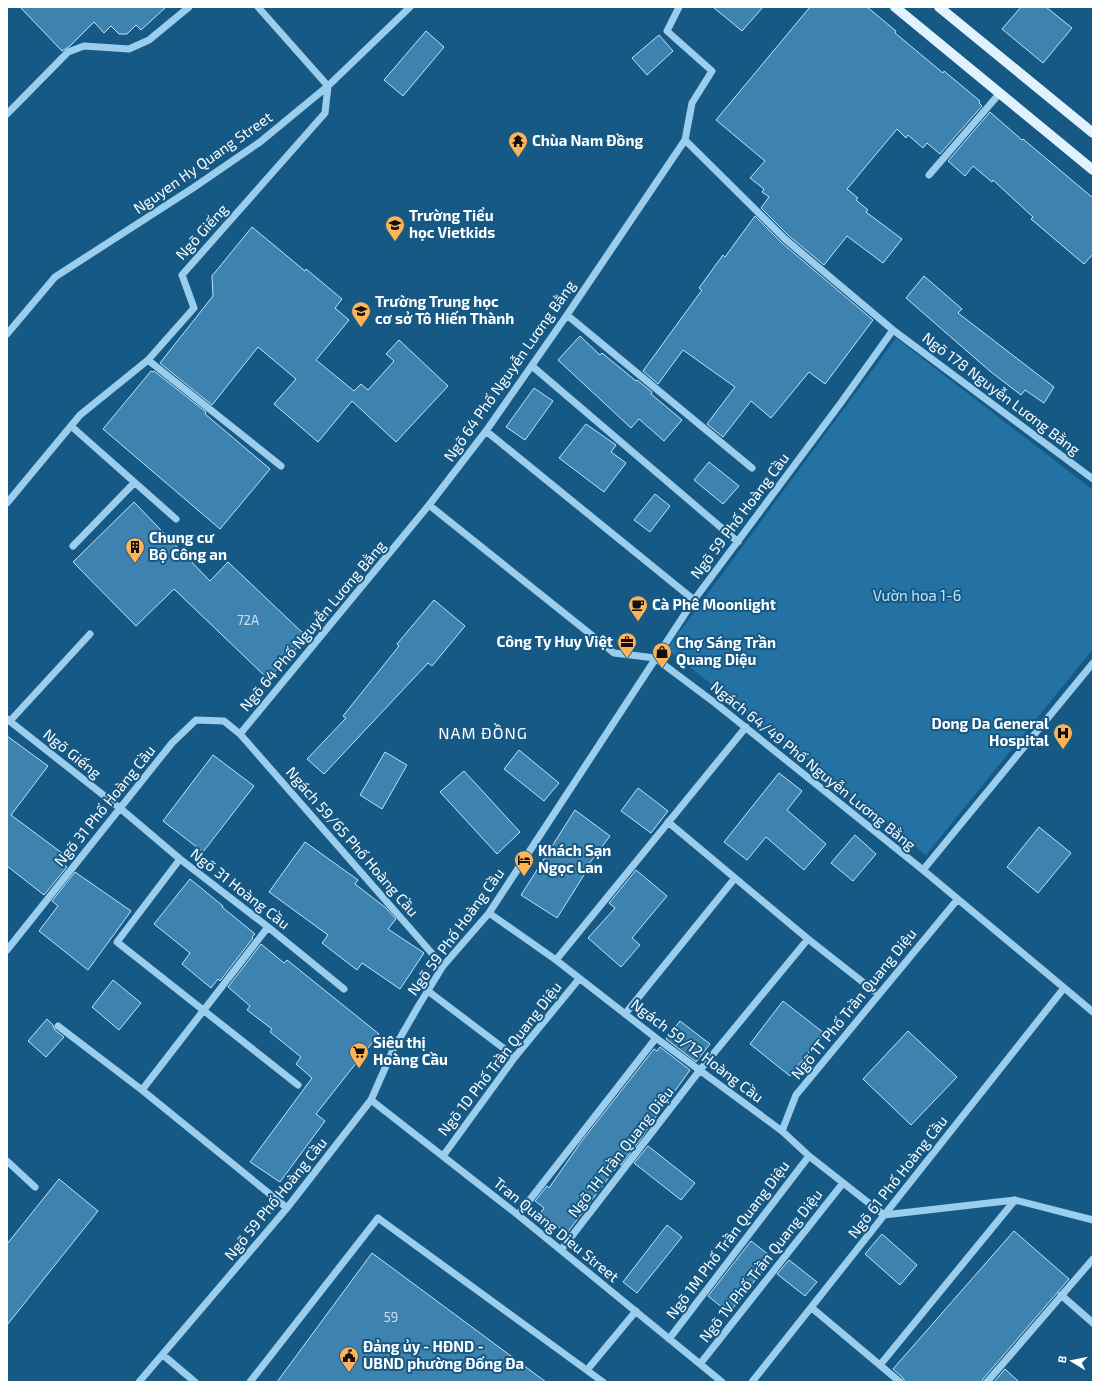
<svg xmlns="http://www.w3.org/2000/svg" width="1100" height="1389" viewBox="0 0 1100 1389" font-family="'Exo 2',sans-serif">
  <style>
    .green { fill: #2472a3 }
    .building { fill: #3e83af; stroke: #c0e4fa }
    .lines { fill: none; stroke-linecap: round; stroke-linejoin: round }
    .minor { stroke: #9bceed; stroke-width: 7 }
    .major { stroke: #e1f2ff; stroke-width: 10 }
    .labels { text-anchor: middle; stroke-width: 4; stroke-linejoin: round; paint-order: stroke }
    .number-label { font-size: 13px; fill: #cfe0eb }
    .poi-label { font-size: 15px; font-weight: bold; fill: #fff; stroke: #165985; text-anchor: start }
    .street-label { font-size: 15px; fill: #fff; stroke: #165985 }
    .park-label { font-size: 15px; fill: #c0e4fa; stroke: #165985 }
    .neighbourhood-label { font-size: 16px; letter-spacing: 1px; fill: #fff; stroke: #165985 }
  </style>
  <rect width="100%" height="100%" fill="#165985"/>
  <path class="green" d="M 896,338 L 1093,490 L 1093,649 L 926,855 L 667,649 Z"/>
  <path class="building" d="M 20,7 L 166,7 L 141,30 L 136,25 L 127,34 L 119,34 L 111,26 L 104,33 L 94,22 L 70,46 L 62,51 Z
    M 713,7 L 763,7 L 742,31 Z
    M 810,7 L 867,7 L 896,31 L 895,33 L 943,73 L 944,71 L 980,101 L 979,103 L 982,106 L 940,154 L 927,143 L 923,148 L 908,135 L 906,138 L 897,129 L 847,189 L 858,198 L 856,200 L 868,210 L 866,212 L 902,239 L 883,263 L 847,236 L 824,265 L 788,235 L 761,208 L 769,197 L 762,192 L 764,189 L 750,178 L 765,161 L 716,120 Z
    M 1021,7 L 1046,7 L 1072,28 L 1043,63 L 1002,29 Z
    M 426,31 L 444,47 L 403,96 L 384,80 Z
    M 659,35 L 673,51 L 647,75 L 632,58 Z
    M 990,112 L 1022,140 L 1023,139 L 1093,198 L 1093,254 L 1084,264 L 1031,219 L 1033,217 L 993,180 L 992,182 L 973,166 L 965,176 L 948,161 Z
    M 755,216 L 782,243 L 873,320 L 825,384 L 809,372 L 771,418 L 751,401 L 723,437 L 707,424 L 735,387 L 683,350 L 658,384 L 643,371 L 702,290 L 699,288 L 723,255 L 725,257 Z
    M 252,227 L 305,271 L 306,269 L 342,299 L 335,308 L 349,320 L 316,360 L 354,391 L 361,384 L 368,390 L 394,361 L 386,354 L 399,340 L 448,386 L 396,442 L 352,401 L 318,442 L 274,404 L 296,379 L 258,347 L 212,405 L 160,363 L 213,296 L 212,276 Z
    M 924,276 L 962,309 L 958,313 L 1054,387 L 1044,403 L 1025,390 L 1021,395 L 991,372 L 906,298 Z
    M 580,336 L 600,355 L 602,353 L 636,381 L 637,380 L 652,392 L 651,394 L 682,420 L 664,441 L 639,419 L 631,428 L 558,360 Z
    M 151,371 L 153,372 L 154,371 L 206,412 L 205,414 L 270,469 L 220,529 L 103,429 Z
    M 534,388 L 553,401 L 525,440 L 506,427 Z
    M 586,424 L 616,445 L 611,452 L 626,463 L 604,492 L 559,458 Z
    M 709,462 L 739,486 L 723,504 L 694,480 Z
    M 655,494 L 670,506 L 650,532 L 634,520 Z
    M 134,502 L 210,581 L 228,562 L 307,637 L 268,679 L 174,589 L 136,626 L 73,562 Z
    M 434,600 L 465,626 L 432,666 L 428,663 L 324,774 L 307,759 L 346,718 L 343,716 L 399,646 L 397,644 Z
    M 7,736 L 48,766 L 11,815 L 66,856 L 61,862 L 67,867 L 44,895 L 7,866 Z
    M 519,750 L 559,783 L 544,801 L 504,769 Z
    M 385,752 L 407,765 L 382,809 L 360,795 Z
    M 213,755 L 254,786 L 203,852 L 163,821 Z
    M 464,771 L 520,832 L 497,854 L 440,792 Z
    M 779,773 L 802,791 L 787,810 L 826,844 L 804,870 L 766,837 L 747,860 L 724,842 Z
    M 638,788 L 668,811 L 651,833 L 621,811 Z
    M 575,810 L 610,836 L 582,873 L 584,875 L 557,918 L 521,895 Z
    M 1039,827 L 1071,853 L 1038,893 L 1007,867 Z
    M 855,835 L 876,854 L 853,881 L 831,863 Z
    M 305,842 L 358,880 L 355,884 L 386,908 L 396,919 L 388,929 L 424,953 L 400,989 L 362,963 L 357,970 L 322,943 L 328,935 L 269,892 Z
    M 636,870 L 667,896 L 632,938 L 640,945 L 621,967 L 588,938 L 615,908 L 609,903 Z
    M 75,872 L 131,911 L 88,970 L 39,931 L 58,906 L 52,901 Z
    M 190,879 L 223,906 L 222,907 L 255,934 L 252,937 L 253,938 L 220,981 L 218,979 L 211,988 L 182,964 L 190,953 L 154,924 Z
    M 261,944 L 284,963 L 287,960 L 379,1034 L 316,1114 L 325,1121 L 280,1182 L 250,1162 L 312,1078 L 296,1064 L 301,1057 L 270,1032 L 272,1029 L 247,1010 L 250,1006 L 228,987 Z
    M 113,980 L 141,1003 L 119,1030 L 92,1007 Z
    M 783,1001 L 824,1033 L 790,1076 L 750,1044 Z
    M 47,1019 L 53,1025 L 55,1030 L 64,1037 L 46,1057 L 28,1041 Z
    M 680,1021 L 710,1044 L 696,1062 L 666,1039 Z
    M 908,1031 L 957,1077 L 911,1125 L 863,1079 Z
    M 660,1047 L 690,1070 L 667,1102 L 666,1102 L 640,1140 L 621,1165 L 619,1164 L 567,1233 L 540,1214 L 544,1208 L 535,1201 L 547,1186 L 549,1188 L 581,1142 L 654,1049 L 657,1051 Z
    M 648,1146 L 695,1183 L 681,1200 L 634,1163 Z
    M 59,1179 L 98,1211 L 7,1325 L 7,1244 Z
    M 667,1225 L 682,1237 L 637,1293 L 623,1282 Z
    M 1014,1231 L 1069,1279 L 983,1379 L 982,1382 L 905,1382 L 903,1378 L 893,1369 Z
    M 882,1234 L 917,1265 L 900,1285 L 865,1254 Z
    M 751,1241 L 773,1258 L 729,1313 L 708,1296 Z
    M 372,1253 L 546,1382 L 277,1382 Z
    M 789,1260 L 817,1282 L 805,1296 L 777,1274 Z
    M 1005,1369 L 1019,1382 L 994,1382 Z"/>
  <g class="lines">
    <path class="minor" d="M 7,114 L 68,52 L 84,46 L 129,49 L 149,40 L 189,7
      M 685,140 L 785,239 L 893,330 L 1093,479
      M 929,175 L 1000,93
      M 567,315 L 752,468
      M 7,334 L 55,277 L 193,188 L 260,142 L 328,86 L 410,7
      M 148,360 L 281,466
      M 532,366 L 738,542
      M 71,426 L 176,519
      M 486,431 L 694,600
      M 7,503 L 80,415 L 148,360 L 194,308 L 182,275 L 325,113 L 328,86 L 258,7
      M 429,505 L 614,653 L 655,658 L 715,703 L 923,870 L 1093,1012
      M 73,546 L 134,483
      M 7,719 L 121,809 L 180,859 L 268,927 L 344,989
      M 10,721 L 90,634
      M 240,734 L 429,505 L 486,431 L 567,315 L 685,140 L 692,103 L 712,71 L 667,31 L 679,7
      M 668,822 L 808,939 L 878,994
      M 180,859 L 117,942 L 298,1085
      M 923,870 L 1093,663
      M 489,913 L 556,960 L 656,1038 L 782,1131 L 809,1156 L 884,1215 L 1015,1200 L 1093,1220
      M 7,950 L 172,743 L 196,720 L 224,721 L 240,734 L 443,966
      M 556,960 L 746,727
      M 428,991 L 515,1057
      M 625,1014 L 735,878
      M 58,1026 L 142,1090 L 287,1208
      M 142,1090 L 268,927
      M 371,1100 L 518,1215 L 722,1382
      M 782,1131 L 796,1095 L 957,900
      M 443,1156 L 515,1057 L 579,979
      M 7,1161 L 35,1187
      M 518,1215 L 656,1038
      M 561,1250 L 700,1070 L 808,939
      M 1061,1295 L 1093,1323
      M 812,1308 L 900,1382
      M 669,1339 L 809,1156
      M 163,1355 L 195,1382
      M 700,1364 L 843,1183
      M 880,1365 L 1015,1200
      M 587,1370 L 636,1311
      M 139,1382 L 287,1208 L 371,1100 L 393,1050 L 419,1005 L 443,966 L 489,913 L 694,600 L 840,404 L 893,330
      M 250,1382 L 378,1218 L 603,1382
      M 752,1382 L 1064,988
      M 987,1382 L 1093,1259"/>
    <path class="major" d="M 895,7 L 1093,170
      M 939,7 L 1093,133"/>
  </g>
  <defs>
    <symbol id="temple-pin" viewBox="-11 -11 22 30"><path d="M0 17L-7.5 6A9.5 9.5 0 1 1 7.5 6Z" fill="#ffb357" stroke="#165985"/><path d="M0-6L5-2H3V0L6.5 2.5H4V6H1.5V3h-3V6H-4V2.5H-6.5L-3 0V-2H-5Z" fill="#111"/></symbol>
    <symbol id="school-pin" viewBox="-11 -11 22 30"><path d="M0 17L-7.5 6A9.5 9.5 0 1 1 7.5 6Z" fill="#ffb357" stroke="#165985"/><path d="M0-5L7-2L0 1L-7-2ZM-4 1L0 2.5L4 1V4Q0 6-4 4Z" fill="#111"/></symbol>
    <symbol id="building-pin" viewBox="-11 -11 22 30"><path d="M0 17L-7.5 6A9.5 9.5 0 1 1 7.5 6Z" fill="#ffb357" stroke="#165985"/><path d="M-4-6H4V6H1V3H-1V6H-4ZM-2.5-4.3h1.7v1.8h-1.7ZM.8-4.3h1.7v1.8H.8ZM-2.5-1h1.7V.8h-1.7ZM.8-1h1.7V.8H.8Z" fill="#111"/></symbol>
    <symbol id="cafe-pin" viewBox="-11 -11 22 30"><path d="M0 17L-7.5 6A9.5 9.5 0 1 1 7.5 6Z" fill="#ffb357" stroke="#165985"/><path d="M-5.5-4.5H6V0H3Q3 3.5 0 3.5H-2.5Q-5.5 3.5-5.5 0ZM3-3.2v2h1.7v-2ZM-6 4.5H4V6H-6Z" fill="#111"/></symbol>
    <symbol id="office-pin" viewBox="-11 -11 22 30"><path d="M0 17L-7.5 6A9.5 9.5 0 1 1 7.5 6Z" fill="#ffb357" stroke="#165985"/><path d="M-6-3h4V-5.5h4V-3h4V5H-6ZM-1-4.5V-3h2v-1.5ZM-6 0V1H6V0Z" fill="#111"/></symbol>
    <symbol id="shop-pin" viewBox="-11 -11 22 30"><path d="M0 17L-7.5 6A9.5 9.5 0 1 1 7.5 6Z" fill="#ffb357" stroke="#165985"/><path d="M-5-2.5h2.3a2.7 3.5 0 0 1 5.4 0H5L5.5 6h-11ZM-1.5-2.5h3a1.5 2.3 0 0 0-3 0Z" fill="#111"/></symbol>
    <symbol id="hospital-pin" viewBox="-11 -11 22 30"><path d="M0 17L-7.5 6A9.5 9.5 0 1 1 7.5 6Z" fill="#ffb357" stroke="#165985"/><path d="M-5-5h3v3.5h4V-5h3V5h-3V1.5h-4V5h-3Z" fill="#111"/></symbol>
    <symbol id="hotel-pin" viewBox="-11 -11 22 30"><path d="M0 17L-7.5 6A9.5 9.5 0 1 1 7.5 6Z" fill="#ffb357" stroke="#165985"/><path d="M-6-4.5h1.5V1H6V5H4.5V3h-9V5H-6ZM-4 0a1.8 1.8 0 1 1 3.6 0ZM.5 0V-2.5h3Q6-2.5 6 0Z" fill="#111"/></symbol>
    <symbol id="supermarket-pin" viewBox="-11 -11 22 30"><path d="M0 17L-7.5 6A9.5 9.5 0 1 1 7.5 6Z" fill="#ffb357" stroke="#165985"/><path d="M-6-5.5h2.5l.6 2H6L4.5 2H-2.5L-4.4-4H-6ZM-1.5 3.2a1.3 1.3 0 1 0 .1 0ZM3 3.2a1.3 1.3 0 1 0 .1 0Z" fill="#111"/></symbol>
    <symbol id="civic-pin" viewBox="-11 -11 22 30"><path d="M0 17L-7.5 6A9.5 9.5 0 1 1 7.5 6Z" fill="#ffb357" stroke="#165985"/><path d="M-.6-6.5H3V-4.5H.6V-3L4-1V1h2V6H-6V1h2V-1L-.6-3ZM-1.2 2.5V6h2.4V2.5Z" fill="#111"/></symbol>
  </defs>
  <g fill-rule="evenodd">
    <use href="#temple-pin" x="507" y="130" width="22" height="30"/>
    <use href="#school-pin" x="384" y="214" width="22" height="30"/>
    <use href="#school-pin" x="350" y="300" width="22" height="30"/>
    <use href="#building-pin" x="124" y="536" width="22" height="30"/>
    <use href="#cafe-pin" x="627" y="594" width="22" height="30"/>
    <use href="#office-pin" x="616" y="631" width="22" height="30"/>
    <use href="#shop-pin" x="651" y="641" width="22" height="30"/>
    <use href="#hospital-pin" x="1052" y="722" width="22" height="30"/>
    <use href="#hotel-pin" x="513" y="849" width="22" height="30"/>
    <use href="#supermarket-pin" x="348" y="1041" width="22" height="30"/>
    <use href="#civic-pin" x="338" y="1345" width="22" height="30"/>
  </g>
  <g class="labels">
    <g class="number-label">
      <text x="248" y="625">72A</text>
      <text x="391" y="1322">59</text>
    </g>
    <g class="poi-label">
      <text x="532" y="146">Chùa Nam Đồng</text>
      <text x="409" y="221">Trường Tiểu<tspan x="409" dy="17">học Vietkids</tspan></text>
      <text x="375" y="307">Trường Trung học<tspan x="375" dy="17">cơ sở Tô Hiến Thành</tspan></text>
      <text x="149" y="543">Chung cư<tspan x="149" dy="17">Bộ Công an</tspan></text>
      <text x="652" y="610">Cà Phê Moonlight</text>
      <text x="613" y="647" text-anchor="end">Công Ty Huy Việt</text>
      <text x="676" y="648">Chợ Sáng Trần<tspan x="676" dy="17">Quang Diệu</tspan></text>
      <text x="1049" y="729" text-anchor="end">Dong Da General<tspan x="1049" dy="17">Hospital</tspan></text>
      <text x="538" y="856">Khách Sạn<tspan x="538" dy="17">Ngọc Lan</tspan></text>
      <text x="373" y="1048">Siêu thị<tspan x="373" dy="17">Hoàng Cầu</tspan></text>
      <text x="363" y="1352">Đảng ủy - HĐND -<tspan x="363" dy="17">UBND phường Đống Đa</tspan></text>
    </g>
    <g class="street-label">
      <text transform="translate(203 163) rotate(-35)" y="5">Nguyen Hy Quang Street</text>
      <text transform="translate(202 232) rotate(-48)" y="5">Ngõ Giếng</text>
      <text transform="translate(510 371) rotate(-55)" y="5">Ngõ 64 Phố Nguyễn Lương Bằng</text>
      <text transform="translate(1001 394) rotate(37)" y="5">Ngõ 178 Nguyễn Lương Bằng</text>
      <text transform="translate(740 516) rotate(-53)" y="5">Ngõ 59 Phố Hoàng Cầu</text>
      <text transform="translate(313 626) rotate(-50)" y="5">Ngõ 64 Phố Nguyễn Lương Bằng</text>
      <text transform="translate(72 754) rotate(39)" y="5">Ngõ Giếng</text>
      <text transform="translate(813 766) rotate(39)" y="5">Ngách 64/49 Phố Nguyễn Lương Bằng</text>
      <text transform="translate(105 806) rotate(-51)" y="5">Ngõ 31 Phố Hoàng Cầu</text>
      <text transform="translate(352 842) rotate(49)" y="5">Ngách 59/65 Phố Hoàng Cầu</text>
      <text transform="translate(240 889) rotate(38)" y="5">Ngõ 31 Hoàng Cầu</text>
      <text transform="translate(456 932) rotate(-54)" y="5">Ngõ 59 Phố Hoàng Cầu</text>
      <text transform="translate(854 1004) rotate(-51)" y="5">Ngõ 1T Phố Trần Quang Diệu</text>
      <text transform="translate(697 1051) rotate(37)" y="5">Ngách 59/12 Hoàng Cầu</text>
      <text transform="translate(500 1059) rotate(-52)" y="5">Ngõ 1D Phố Trần Quang Diệu</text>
      <text transform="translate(621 1152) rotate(-52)" y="5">Ngõ 1H Trần Quang Diệu</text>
      <text transform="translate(898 1177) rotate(-52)" y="5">Ngõ 61 Phố Hoàng Cầu</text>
      <text transform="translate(276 1199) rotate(-51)" y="5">Ngõ 59 Phố Hoàng Cầu</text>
      <text transform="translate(556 1230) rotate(39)" y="5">Tran Quang Dieu Street</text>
      <text transform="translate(728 1240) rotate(-53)" y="5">Ngõ 1M Phố Trần Quang Diệu</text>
      <text transform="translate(761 1266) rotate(-52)" y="5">Ngõ 1V Phố Trần Quang Diệu</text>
    </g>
    <g class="park-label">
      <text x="917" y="601">Vườn hoa 1-6</text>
    </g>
    <g class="neighbourhood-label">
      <text x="483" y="739">NAM ĐỒNG</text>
    </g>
  </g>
  <rect width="1100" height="1389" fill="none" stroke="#ffffff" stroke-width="16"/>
  <g transform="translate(1072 1361) rotate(280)" stroke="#165985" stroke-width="3" paint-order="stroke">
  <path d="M0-3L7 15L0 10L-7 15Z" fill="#ffffff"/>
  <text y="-6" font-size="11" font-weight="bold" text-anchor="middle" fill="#ffffff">B</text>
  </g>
</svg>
